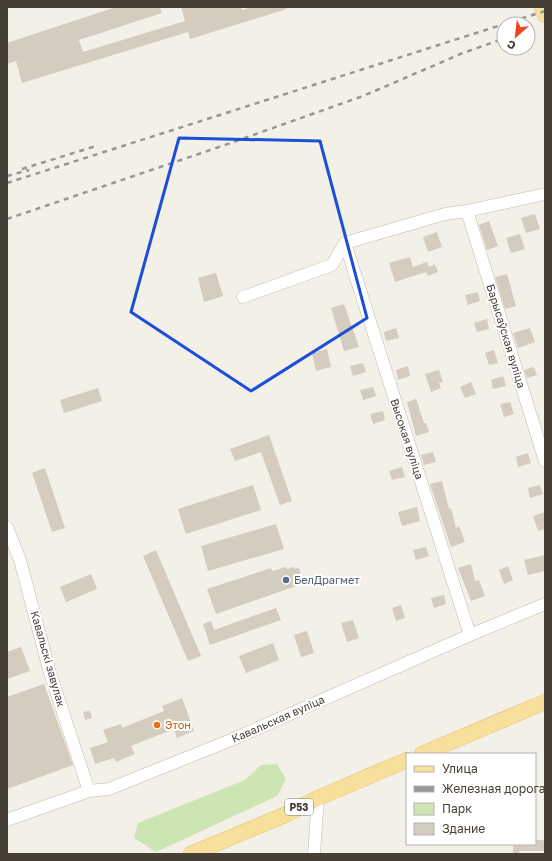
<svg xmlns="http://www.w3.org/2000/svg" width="552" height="861" viewBox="0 0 552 861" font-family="'Golos Text',sans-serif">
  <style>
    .green { fill: #cde5b3 }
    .building { fill: #d4ccbe }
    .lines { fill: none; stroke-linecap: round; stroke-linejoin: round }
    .minor-casing { stroke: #c1baae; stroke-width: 13 }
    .major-casing { stroke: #ddbd6c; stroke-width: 16 }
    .minor { stroke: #fff; stroke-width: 12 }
    .major { stroke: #f8df9b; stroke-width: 15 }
    .rail { stroke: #969696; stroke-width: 2.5; stroke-dasharray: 5 5; stroke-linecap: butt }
    .marked { fill: none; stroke: #1d4ed8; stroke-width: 3; stroke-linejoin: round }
    .service-dot { fill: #5c6f8a; stroke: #fff; stroke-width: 1.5 }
    .food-dot { fill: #e8710a; stroke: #fff; stroke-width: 1.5 }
    .labels { text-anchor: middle; stroke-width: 4; stroke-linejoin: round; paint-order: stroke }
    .shield { fill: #fff; stroke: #7e7973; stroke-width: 1 }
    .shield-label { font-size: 10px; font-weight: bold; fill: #464037 }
    .street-label { font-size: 11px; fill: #464037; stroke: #fff }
    .service-label { font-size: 11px; fill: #4e5e75; stroke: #fff; text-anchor: start }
    .food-label { font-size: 11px; fill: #c56008; stroke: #fff; text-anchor: start }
  </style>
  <rect width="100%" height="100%" fill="#f3f0e8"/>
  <path class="green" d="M 277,764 L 286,779 L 277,796 L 156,852 L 134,838 L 138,823 L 245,780 L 261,765 Z"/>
  <path class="building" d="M 116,7 L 160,7 L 162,13 L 79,40 L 83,52 L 185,21 L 181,7 L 241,7 L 242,10 L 252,7 L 287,7 L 287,9 L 190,39 L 188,32 L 22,83 L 16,61 L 7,64 L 7,43 Z
    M 535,214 L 540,229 L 526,233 L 521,218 Z
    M 489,221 L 498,246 L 487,250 L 479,225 Z
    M 437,232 L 442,247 L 428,252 L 423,237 Z
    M 520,234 L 525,249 L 511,253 L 506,238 Z
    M 410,257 L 413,267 L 427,262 L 429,267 L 435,264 L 438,272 L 428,276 L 426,272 L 395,282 L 389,263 Z
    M 216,273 L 223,296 L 204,302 L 198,278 Z
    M 507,274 L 516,306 L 505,309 L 495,277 Z
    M 478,292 L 480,301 L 468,305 L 465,295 Z
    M 344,304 L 359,347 L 344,351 L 331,308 Z
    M 487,319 L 489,329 L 477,332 L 474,323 Z
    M 396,328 L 399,338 L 386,341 L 384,332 Z
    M 530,328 L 535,342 L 518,348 L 513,333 Z
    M 327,349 L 331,367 L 316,371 L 312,353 Z
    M 494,350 L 498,363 L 489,365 L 485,353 Z
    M 363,363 L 366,372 L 353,376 L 350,366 Z
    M 408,366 L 410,376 L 398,380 L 396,370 Z
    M 534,367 L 537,375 L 527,378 L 524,370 Z
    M 439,370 L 443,382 L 439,383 L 441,388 L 431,392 L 425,374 Z
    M 503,376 L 506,386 L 493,389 L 491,380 Z
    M 471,382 L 476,394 L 465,398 L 460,387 Z
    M 373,387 L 376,396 L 363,400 L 360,390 Z
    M 98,388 L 102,401 L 64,413 L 60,400 Z
    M 416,399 L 424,423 L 426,423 L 429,432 L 416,436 L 407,402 Z
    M 510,402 L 514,414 L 504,417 L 500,404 Z
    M 383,411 L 385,420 L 373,424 L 370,414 Z
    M 269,435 L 292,501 L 280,505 L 261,452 L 235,461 L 230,449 Z
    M 433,452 L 436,462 L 424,465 L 421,455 Z
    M 528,453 L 531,463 L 518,467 L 516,457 Z
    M 402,467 L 405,477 L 392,480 L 389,471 Z
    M 45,468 L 65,528 L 52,532 L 32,473 Z
    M 442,481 L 449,509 L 451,508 L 456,528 L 459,526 L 465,542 L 451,547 L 430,484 Z
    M 253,485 L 261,510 L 186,534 L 178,509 Z
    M 540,485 L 543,494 L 530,498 L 528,488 Z
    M 417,507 L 420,521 L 402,526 L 398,512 Z
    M 545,512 L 545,529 L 538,531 L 533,516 Z
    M 276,524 L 284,549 L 208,571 L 201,546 Z
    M 426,547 L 429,556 L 416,560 L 413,550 Z
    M 156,550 L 201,656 L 188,661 L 143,556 Z
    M 545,555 L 545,571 L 528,575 L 524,560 Z
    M 471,564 L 475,581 L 479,580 L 485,596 L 471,601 L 458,568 Z
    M 508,566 L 513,580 L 504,584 L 499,570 Z
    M 286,567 L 287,569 L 294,567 L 295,569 L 299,568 L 302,580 L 295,582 L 296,586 L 216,614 L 207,589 L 271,568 L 272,571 Z
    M 91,574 L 97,589 L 66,602 L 60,587 Z
    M 444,595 L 446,604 L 434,608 L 431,598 Z
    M 401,605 L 405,618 L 396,621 L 392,608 Z
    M 276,608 L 281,620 L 210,645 L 203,624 L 211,621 L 214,630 Z
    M 353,620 L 359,638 L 347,642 L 341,623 Z
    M 307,631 L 314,653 L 301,657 L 294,635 Z
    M 273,643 L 279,660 L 246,673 L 239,656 Z
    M 21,647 L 30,671 L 7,679 L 7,652 Z
    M 44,684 L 73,765 L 7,789 L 7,697 Z
    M 182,698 L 194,731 L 177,738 L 174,729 L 131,746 L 135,754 L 116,762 L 114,758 L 95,764 L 90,748 L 108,742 L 103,730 L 121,724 L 122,728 L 164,711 L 162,706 Z
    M 90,711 L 92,718 L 85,720 L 83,712 Z
    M 535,840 L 545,840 L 545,851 L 519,851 L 519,854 L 513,854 L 513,844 L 535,844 Z"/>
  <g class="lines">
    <defs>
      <path id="minor" d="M 467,211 L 545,461
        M 345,243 L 470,635
        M 243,297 L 332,265 L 345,243 L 445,214 L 467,211 L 545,194
        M 7,527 L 20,560 L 50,673 L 89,791
        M 7,820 L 89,791 L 109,789 L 231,740 L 470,635 L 545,604
        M 314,854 L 318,798"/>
      <path id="major" d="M 542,7 L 545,15
        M 422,754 L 545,702
        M 191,854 L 287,814 L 318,798 L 407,760"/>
    </defs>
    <use href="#minor" class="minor-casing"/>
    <use href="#major" class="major-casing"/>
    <use href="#minor" class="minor"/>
    <use href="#major" class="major"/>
    <path class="rail" d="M 22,169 L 96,146
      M 7,176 L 29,170
      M 7,183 L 545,11
      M 7,219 L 225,145 L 363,96 L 463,53 L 497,41"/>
  </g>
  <path class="marked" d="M 179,138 L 320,141 L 367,318 L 251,391 L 131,312 Z"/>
  <circle class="service-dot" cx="286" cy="580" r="4"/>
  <circle class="food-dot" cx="157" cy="725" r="4"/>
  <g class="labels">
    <rect class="shield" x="285" y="799" width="28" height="16" rx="3"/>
    <g class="shield-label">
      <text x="299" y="811">Р53</text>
    </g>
    <g class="street-label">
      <text transform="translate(506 336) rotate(73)" y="4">Барысаўская вуліца</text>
      <text transform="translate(407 439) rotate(72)" y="4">Высокая вуліца</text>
      <text transform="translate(48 659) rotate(74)" y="4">Кавальскі завулак</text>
      <text transform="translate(278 719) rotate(-24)" y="4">Кавальская вуліца</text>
    </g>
    <g class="service-label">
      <text x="294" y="584">БелДрагмет</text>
    </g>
    <g class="food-label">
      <text x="165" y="729">Этон</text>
    </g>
  </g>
  <rect width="552" height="861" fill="none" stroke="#464037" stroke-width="16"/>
  <rect x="406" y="753" width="130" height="92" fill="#ffffff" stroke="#b5b3af"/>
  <rect x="414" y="766" width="20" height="6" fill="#f8df9b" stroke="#b5b3af"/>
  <text x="442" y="773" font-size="12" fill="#464037">Улица</text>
  <rect x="414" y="786" width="20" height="6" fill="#969696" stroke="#b5b3af"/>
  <text x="442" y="793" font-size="12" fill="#464037">Железная дорога</text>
  <rect x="414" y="803" width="20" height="12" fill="#cde5b3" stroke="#b5b3af"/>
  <text x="442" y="813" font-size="12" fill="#464037">Парк</text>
  <rect x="414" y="823" width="20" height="12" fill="#d4ccbe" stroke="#b5b3af"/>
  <text x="442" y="833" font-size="12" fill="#464037">Здание</text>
  <g transform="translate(516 36) rotate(208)"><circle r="19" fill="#ffffff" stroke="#b5b3af"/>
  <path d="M0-3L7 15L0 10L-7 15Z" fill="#ed4624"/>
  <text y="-6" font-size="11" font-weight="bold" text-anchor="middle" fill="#464037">С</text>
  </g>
</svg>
